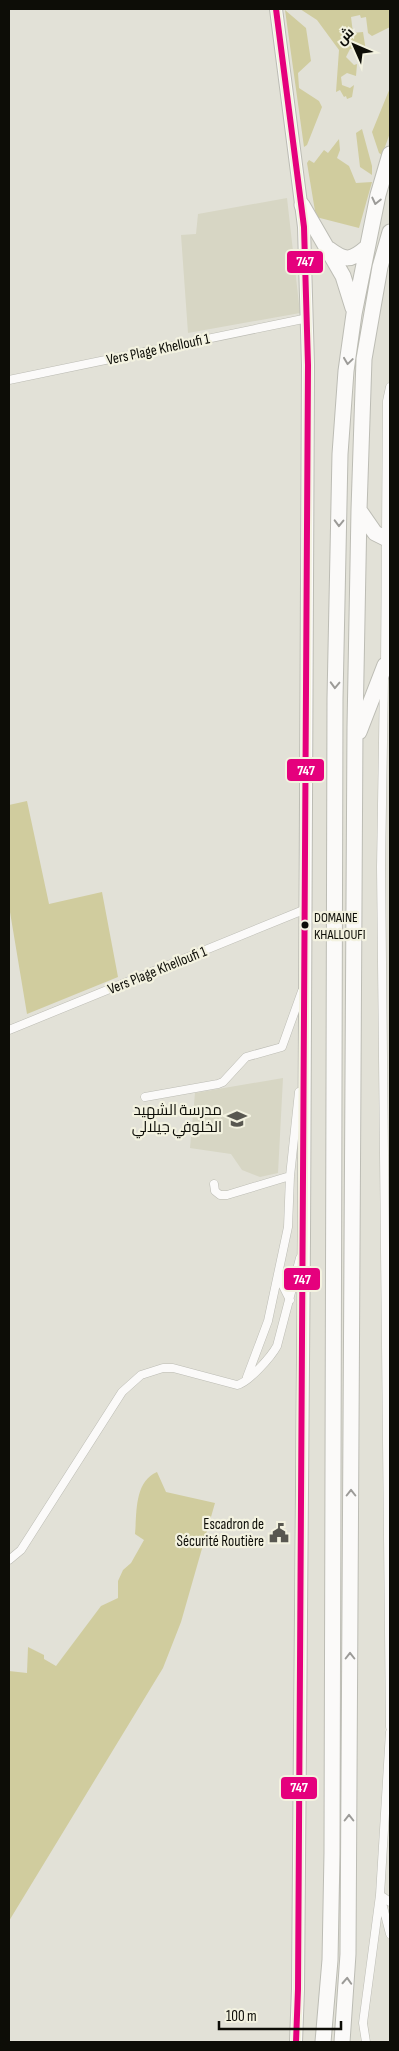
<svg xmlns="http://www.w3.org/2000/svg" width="399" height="2051" viewBox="0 0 399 2051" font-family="'Sofia Sans Condensed',Cairo,sans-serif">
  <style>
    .built { fill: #d7d6c4 }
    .green { fill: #d0cc9e }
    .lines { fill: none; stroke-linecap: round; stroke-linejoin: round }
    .minor-casing { stroke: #bcbcb4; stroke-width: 9 }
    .primary-casing { stroke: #bcbcb4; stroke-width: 14 }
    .motorway-casing { stroke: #bcbcb4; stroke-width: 17 }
    .minor { stroke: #fbfaf9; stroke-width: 8 }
    .primary { stroke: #fbfaf9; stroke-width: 12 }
    .motorway { stroke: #fbfaf9; stroke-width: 15 }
    .bus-1-casing { stroke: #f3f2e0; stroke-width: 10 }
    .bus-1 { stroke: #e5007d; stroke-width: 6 }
    .oneway { stroke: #9c9b98 }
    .bus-dot { fill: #0d0d07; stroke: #f3f2e0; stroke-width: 2 }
    .labels { text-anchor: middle; stroke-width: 4.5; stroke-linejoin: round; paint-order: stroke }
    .bus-label { font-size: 14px; fill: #0d0d07; stroke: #f3f2e0; text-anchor: start }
    .street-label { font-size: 15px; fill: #0d0d07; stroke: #f3f2e0 }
    .poi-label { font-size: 15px; fill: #0d0d07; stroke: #f3f2e0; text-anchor: end }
    .line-badge { stroke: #f3f2e0; stroke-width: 2 }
    .badge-label { font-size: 14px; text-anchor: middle; font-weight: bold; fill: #fff }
  </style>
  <rect width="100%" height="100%" fill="#e2e1d7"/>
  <path class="built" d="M 287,198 L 300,313 L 188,333 L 181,235 L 196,234 L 198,214 Z
    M 283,1078 L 278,1173 L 260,1177 L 242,1170 L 231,1154 L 190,1148 L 195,1093 Z"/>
  <path class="green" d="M 300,9 L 390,9 L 390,27 L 372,36 L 368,33 L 366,17 L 361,18 L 360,15 L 351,17 L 353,33 L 363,32 L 366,51 L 362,52 L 358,48 L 350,49 L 346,57 L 354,65 L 357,64 L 356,76 L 347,73 L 341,77 L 342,85 L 350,88 L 354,85 L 352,97 L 347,99 L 346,96 L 344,97 L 340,90 L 336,92 L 339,50 L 317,20 Z
    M 285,10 L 306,28 L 311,61 L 298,73 L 299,88 L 319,101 L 322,107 L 307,145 L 304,147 Z
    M 390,88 L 390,133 L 382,155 L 379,153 L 372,132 Z
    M 362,129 L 372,166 L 372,175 L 360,167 L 356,133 Z
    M 339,139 L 340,150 L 337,158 L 349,166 L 356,183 L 372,182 L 359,228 L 316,217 L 307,163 L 309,160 L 314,163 L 324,150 L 328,153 Z
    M 27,801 L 49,904 L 102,892 L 118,977 L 27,1014 L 9,906 L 9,805 Z
    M 157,1472 L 166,1492 L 215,1503 L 181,1622 L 163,1668 L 9,1921 L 9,1671 L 27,1673 L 28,1647 L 44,1655 L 44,1659 L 56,1666 L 101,1606 L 118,1598 L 118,1581 L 123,1570 L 131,1563 L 144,1540 L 135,1534 C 137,1513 134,1482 157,1472 Z"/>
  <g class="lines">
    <defs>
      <path id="minor" d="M 9,380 L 308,318
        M 385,668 L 387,401 L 390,387
        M 384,679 L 381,867 L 390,1727
        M 9,1030 L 306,909
        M 145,1097 L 218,1084 L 223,1082 L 246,1057 L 282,1047 L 302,991
        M 214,1184 L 215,1191 L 220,1195 L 227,1195 L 290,1176
        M 278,1276 L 290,1300
        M 247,1377 L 268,1321 L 288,1227 L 290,1176 L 299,1092
        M 9,1560 L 21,1550 L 122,1392 L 141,1375 L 163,1368 L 173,1368 L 237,1385 C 248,1383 271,1357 277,1346 L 300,1258
        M 390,1732 L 380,1895 L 390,1902
        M 381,1899 L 390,1934
        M 366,2042 L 363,2023 L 380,1895"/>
      <path id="primary" d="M 276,9 L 304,227 L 308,365 L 304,1238 L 298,1989 L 296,2042"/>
      <path id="motorway" d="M 302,205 L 343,276 L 353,308
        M 329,249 C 345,261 351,261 366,248
        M 359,510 L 375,533 L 385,538
        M 359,732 L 385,665
        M 323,2042 L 330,1960 L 332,1853 L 335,699 L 340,454 L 346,371 L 354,314 L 378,195 L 390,154
        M 342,2042 L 348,1954 L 355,727 L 359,510 L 364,359 L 380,267 L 390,232"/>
    </defs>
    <use href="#minor" class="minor-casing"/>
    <use href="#primary" class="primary-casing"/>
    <use href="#motorway" class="motorway-casing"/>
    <use href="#minor" class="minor"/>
    <use href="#primary" class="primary"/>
    <use href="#motorway" class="motorway"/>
    <defs>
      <path id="bus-1" d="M 276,9 L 304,227 L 308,365 L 298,1989 L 296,2042"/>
    </defs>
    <use href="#bus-1" class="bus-1-casing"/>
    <use href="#bus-1" class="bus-1"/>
  </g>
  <defs><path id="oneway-chevron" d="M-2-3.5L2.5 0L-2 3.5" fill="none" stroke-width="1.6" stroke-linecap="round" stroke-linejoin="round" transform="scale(1.25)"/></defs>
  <g class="oneway">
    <use href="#oneway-chevron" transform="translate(376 201) rotate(103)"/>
    <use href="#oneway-chevron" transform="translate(348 361) rotate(98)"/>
    <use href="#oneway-chevron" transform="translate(339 523) rotate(91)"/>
    <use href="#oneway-chevron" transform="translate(335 685) rotate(92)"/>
    <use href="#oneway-chevron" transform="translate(351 1493) rotate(-90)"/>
    <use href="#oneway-chevron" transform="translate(350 1656) rotate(-90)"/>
    <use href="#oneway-chevron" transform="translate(349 1818) rotate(-90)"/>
    <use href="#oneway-chevron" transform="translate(347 1981) rotate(-87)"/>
  </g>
  <defs>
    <symbol id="school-bare" viewBox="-9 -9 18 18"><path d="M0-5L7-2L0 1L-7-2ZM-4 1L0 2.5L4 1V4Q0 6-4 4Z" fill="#585750" stroke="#f3f2e0" stroke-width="2.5" paint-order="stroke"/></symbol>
    <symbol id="civic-bare" viewBox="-9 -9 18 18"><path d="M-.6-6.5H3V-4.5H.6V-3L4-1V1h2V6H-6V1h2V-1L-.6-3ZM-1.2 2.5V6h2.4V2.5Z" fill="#585750" stroke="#f3f2e0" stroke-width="2.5" paint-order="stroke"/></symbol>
  </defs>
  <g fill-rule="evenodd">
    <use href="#school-bare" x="223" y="1105" width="28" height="28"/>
    <use href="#civic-bare" x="265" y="1519" width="28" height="28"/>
  </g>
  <circle class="bus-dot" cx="305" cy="925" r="4.5"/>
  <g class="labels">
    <g class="bus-label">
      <text x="314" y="922">DOMAINE<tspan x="314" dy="17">KHALLOUFI</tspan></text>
    </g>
    <g class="street-label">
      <text transform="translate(158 349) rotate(-12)" y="5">Vers Plage Khelloufi 1</text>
      <text transform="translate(157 970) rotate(-22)" y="5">Vers Plage Khelloufi 1</text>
    </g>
    <g class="poi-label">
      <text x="222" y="1115">مدرسة الشهيد<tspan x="222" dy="17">الخلوفي جيلالي</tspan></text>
      <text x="264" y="1529">Escadron de<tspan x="264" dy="17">Sécurité Routière</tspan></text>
    </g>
  </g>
  <g class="line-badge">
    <rect x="286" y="250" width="38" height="24" rx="5" fill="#e5007d"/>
    <rect x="286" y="758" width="39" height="24" rx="5" fill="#e5007d"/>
    <rect x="283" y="1267" width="38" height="24" rx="5" fill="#e5007d"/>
    <rect x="280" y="1776" width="38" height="24" rx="5" fill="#e5007d"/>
  </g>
  <g class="badge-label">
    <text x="305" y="266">747</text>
    <text x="306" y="775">747</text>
    <text x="302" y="1284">747</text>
    <text x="299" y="1792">747</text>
  </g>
  <rect width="399" height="2051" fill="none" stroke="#0d0d07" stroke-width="20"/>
  <g transform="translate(354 45) rotate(315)" stroke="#f3f2e0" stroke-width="4" paint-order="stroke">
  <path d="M0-4L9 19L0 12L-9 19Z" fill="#0d0d07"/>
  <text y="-8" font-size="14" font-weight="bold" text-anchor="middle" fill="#0d0d07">ش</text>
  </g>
  <path d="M219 2021v8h122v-8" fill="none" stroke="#0d0d07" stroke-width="2.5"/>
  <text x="226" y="2021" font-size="15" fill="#0d0d07" stroke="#f3f2e0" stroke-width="4" paint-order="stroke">100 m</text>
</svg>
